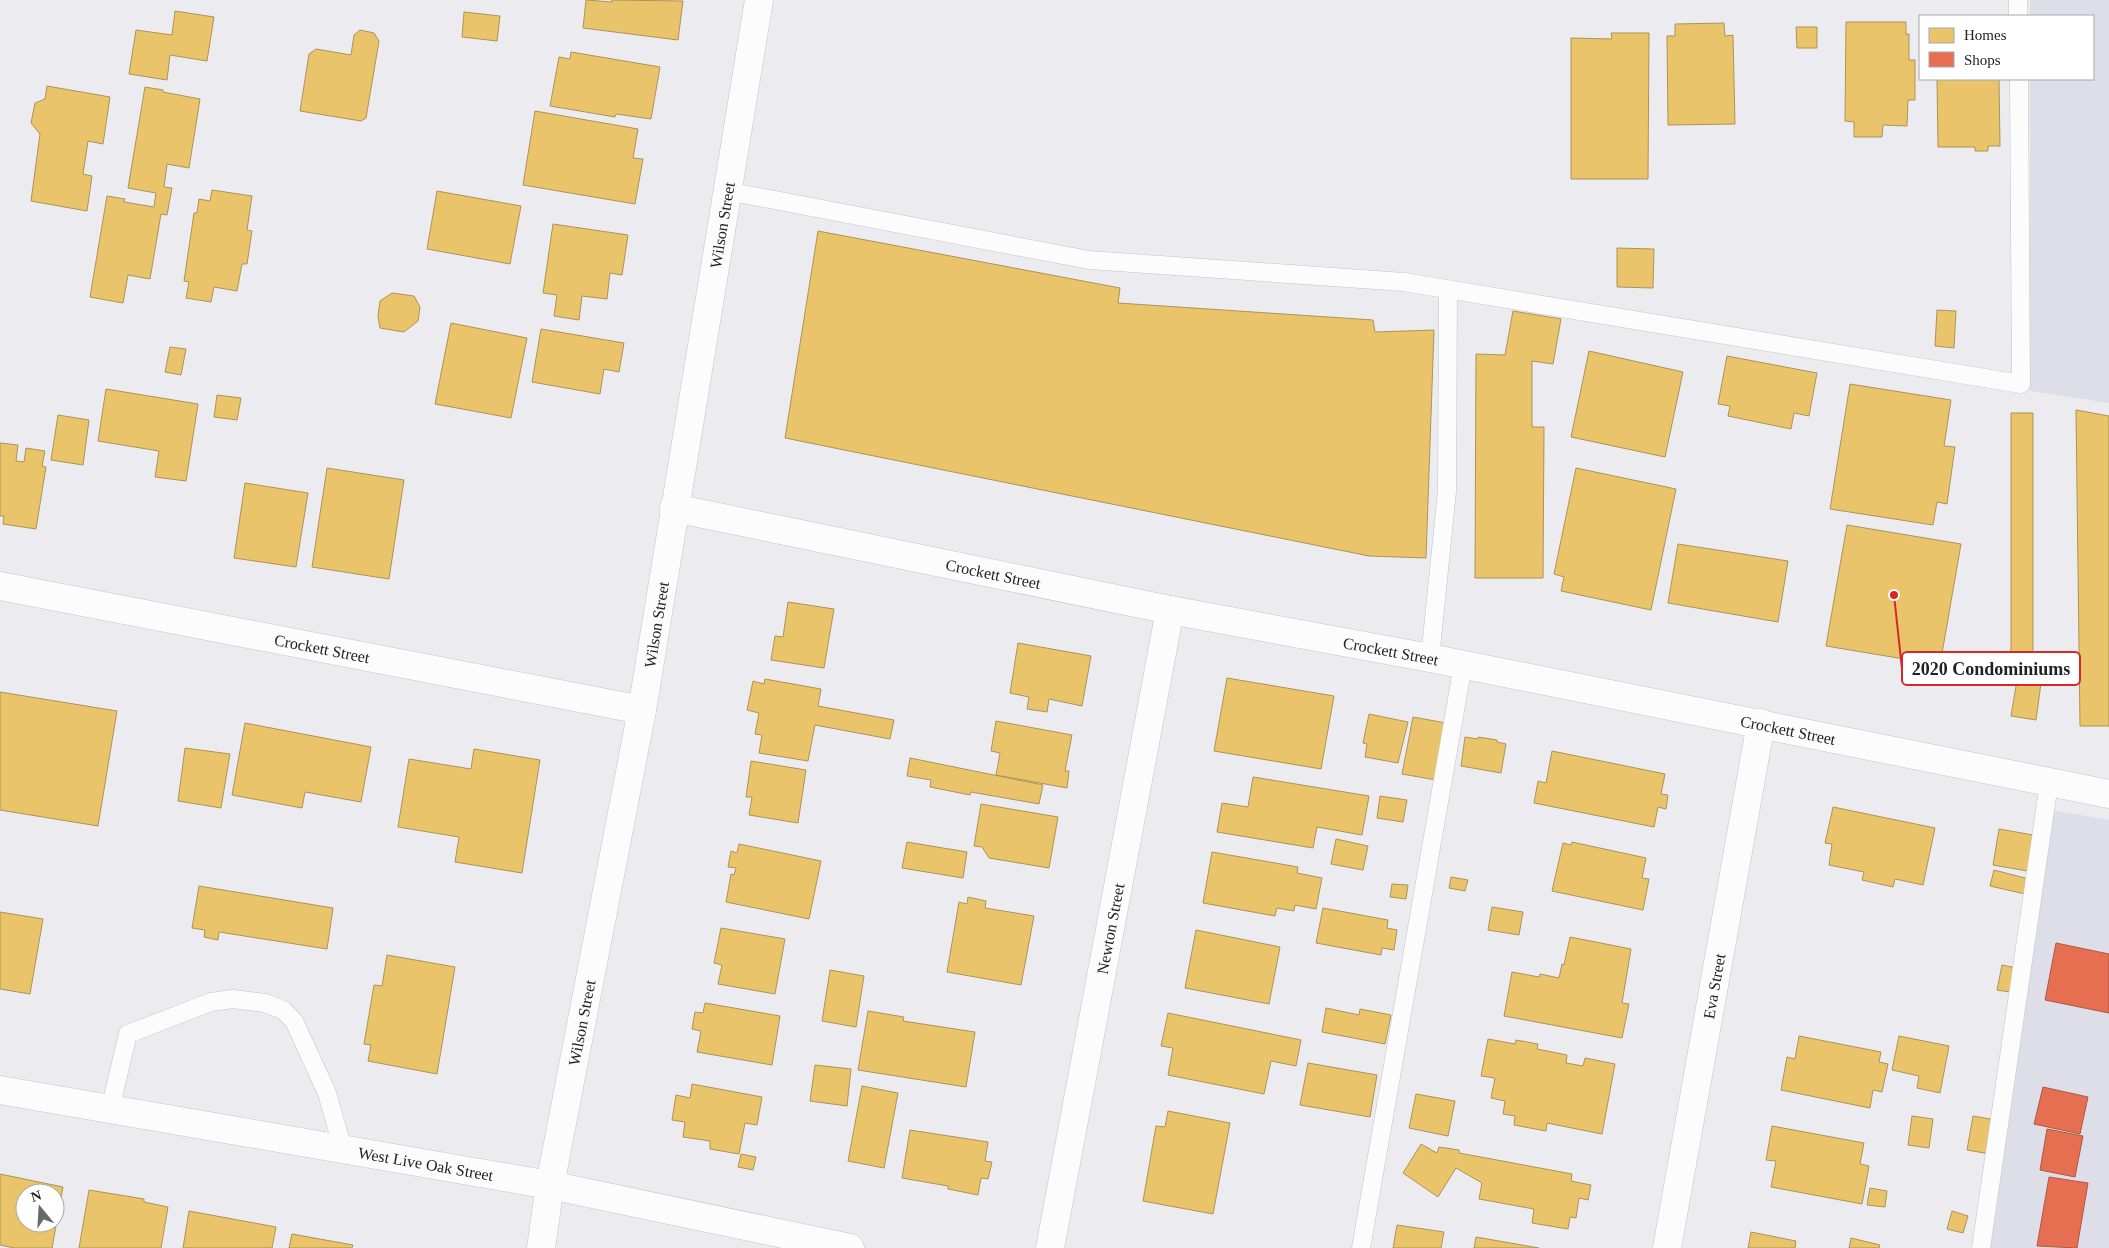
<svg xmlns="http://www.w3.org/2000/svg" width="2109" height="1248" viewBox="0 0 2109 1248" font-family="'Times New Roman',serif">
  <style>
    .built { fill: #dedee8 }
    .homes { fill: #e9c46a; stroke: #ad9355; fill-rule: evenodd }
    .shops { fill: #e76f51; stroke: #ac5844 }
    .lines { fill: none; stroke-linecap: round; stroke-linejoin: round }
    .service-casing { stroke: #c4c4c8; stroke-width: 19 }
    .minor-casing { stroke: #c4c4c8; stroke-width: 29 }
    .tertiary-casing { stroke: #c4c4c8; stroke-width: 29 }
    .service { stroke: #fcfcfd; stroke-width: 18 }
    .minor { stroke: #fcfcfd; stroke-width: 28 }
    .tertiary { stroke: #fcfcfd; stroke-width: 28 }
    .labels { text-anchor: middle; stroke-width: 5; stroke-linejoin: round; paint-order: stroke }
    .street-label { font-size: 16px; fill: #222225; stroke: #fff }
    .leader { fill: none; stroke: #d62828; stroke-width: 2 }
    .callout-dot { fill: #d62828; stroke: #fff; stroke-width: 2 }
    .callout { fill: #fff; stroke: #d62828; stroke-width: 2 }
    .callout-label { font-size: 18px; text-anchor: middle; font-weight: bold; fill: #222225 }
  </style>
  <rect width="100%" height="100%" fill="#ececf0"/>
  <path class="built" d="M 2030,0 L 2109,0 L 2109,403 L 2030,391 L 2030,79 L 2093,79 L 2093,16 L 2030,16 Z
    M 2052,810 L 2109,820 L 2109,1248 L 1990,1248 Z"/>
  <path class="homes" d="M 586,0 L 612,2 L 612,0 L 683,1 L 678,40 L 583,28 Z
    M 175,11 L 214,17 L 207,61 L 170,55 L 167,80 L 129,74 L 136,30 L 172,35 Z
    M 464,12 L 500,16 L 497,41 L 462,37 Z
    M 1846,22 L 1906,22 L 1906,34 L 1909,34 L 1909,60 L 1915,60 L 1915,100 L 1908,100 L 1907,126 L 1883,125 L 1882,137 L 1854,137 L 1854,122 L 1845,121 Z
    M 1724,23 L 1725,36 L 1733,35 L 1735,124 L 1668,125 L 1667,36 L 1675,36 L 1675,24 Z
    M 1796,27 L 1817,27 L 1817,48 L 1797,48 Z
    M 360,30 L 374,33 L 379,41 L 366,118 L 361,121 L 300,111 L 309,54 L 316,49 L 351,55 L 354,35 Z
    M 1611,33 L 1649,33 L 1648,179 L 1571,179 L 1571,38 L 1612,39 Z
    M 571,52 L 660,67 L 651,119 L 616,114 L 615,117 L 550,106 L 559,57 L 570,59 Z
    M 1937,79 L 1999,79 L 2000,146 L 1988,146 L 1988,151 L 1975,151 L 1975,147 L 1938,147 Z
    M 47,86 L 110,97 L 103,144 L 88,141 L 83,174 L 92,176 L 87,211 L 31,201 L 40,134 L 31,123 L 35,103 L 45,99 Z
    M 145,87 L 163,90 L 163,92 L 200,99 L 189,168 L 167,164 L 164,187 L 172,188 L 167,215 L 161,214 L 150,279 L 128,275 L 123,303 L 90,297 L 107,196 L 125,199 L 124,202 L 154,207 L 156,193 L 128,188 Z
    M 535,111 L 638,129 L 633,158 L 643,159 L 635,204 L 523,185 Z
    M 212,190 L 252,196 L 247,230 L 252,231 L 247,264 L 242,264 L 237,291 L 214,287 L 211,302 L 186,298 L 189,282 L 184,281 L 194,213 L 197,213 L 199,199 L 210,201 Z
    M 437,191 L 521,206 L 510,264 L 427,249 Z
    M 553,224 L 628,235 L 622,275 L 610,273 L 607,299 L 582,296 L 579,320 L 554,316 L 557,295 L 543,293 Z
    M 818,231 L 1120,288 L 1118,303 L 1373,320 L 1375,332 L 1434,330 L 1426,558 L 1369,556 L 785,438 Z
    M 1617,248 L 1654,249 L 1653,288 L 1617,287 Z
    M 392,293 L 414,296 L 420,307 L 418,321 L 404,332 L 380,328 L 378,316 L 380,301 Z
    M 1937,310 L 1956,311 L 1954,348 L 1935,346 Z
    M 1513,311 L 1561,319 L 1553,364 L 1532,361 L 1532,427 L 1544,427 L 1543,578 L 1475,578 L 1476,354 L 1505,355 Z
    M 451,323 L 527,338 L 511,418 L 435,404 Z
    M 541,329 L 624,343 L 619,372 L 604,369 L 600,394 L 532,382 Z
    M 170,347 L 186,349 L 181,375 L 165,372 Z
    M 1589,351 L 1683,372 L 1665,457 L 1571,437 Z
    M 1727,356 L 1817,373 L 1809,416 L 1794,413 L 1791,429 L 1728,416 L 1730,406 L 1718,404 Z
    M 1850,384 L 1951,400 L 1944,446 L 1955,447 L 1947,504 L 1937,502 L 1933,525 L 1830,509 Z
    M 106,389 L 198,404 L 186,481 L 155,477 L 159,451 L 98,441 Z
    M 217,395 L 241,398 L 237,420 L 214,417 Z
    M 2076,410 L 2109,416 L 2109,726 L 2080,726 Z
    M 2011,413 L 2033,413 L 2033,683 L 2041,683 L 2036,720 L 2011,716 L 2017,680 L 2011,680 Z
    M 58,415 L 89,420 L 83,465 L 51,460 Z
    M 0,443 L 18,445 L 16,461 L 24,462 L 26,448 L 45,451 L 42,466 L 46,467 L 36,529 L 3,524 L 4,516 L 0,516 Z
    M 327,468 L 404,480 L 389,579 L 312,567 Z
    M 1576,468 L 1676,489 L 1651,610 L 1561,591 L 1564,577 L 1554,574 Z
    M 245,483 L 308,493 L 296,567 L 234,558 Z
    M 1847,525 L 1961,544 L 1940,665 L 1826,646 Z
    M 1678,544 L 1788,561 L 1778,622 L 1668,603 Z
    M 788,602 L 834,609 L 824,668 L 771,660 L 775,636 L 783,637 Z
    M 1018,643 L 1091,656 L 1082,706 L 1049,699 L 1047,712 L 1027,709 L 1029,697 L 1010,693 Z
    M 1227,678 L 1334,696 L 1321,769 L 1214,751 Z
    M 765,679 L 821,689 L 818,706 L 894,720 L 890,739 L 815,725 L 808,761 L 759,753 L 762,735 L 755,734 L 759,713 L 747,710 L 753,681 L 764,684 Z
    M 0,692 L 117,711 L 98,826 L 0,810 Z
    M 1369,714 L 1408,722 L 1398,763 L 1365,757 L 1367,744 L 1363,743 Z
    M 1413,717 L 1446,723 L 1436,780 L 1402,774 Z
    M 996,721 L 1072,735 L 1065,771 L 1069,771 L 1067,788 L 996,775 L 1000,753 L 991,751 Z
    M 245,723 L 371,747 L 361,802 L 305,792 L 302,808 L 232,795 Z
    M 1465,737 L 1478,739 L 1478,737 L 1497,740 L 1497,742 L 1506,744 L 1501,773 L 1461,766 Z
    M 185,748 L 230,754 L 221,808 L 178,801 Z
    M 474,749 L 540,760 L 522,873 L 455,862 L 459,837 L 398,827 L 409,759 L 471,769 Z
    M 1552,751 L 1665,774 L 1661,794 L 1668,795 L 1666,809 L 1658,807 L 1654,827 L 1534,803 L 1538,781 L 1546,783 Z
    M 910,758 L 1043,785 L 1039,804 L 971,792 L 970,795 L 930,787 L 931,780 L 907,776 Z
    M 751,761 L 806,770 L 798,823 L 749,815 L 752,797 L 746,797 Z
    M 1253,777 L 1369,796 L 1362,835 L 1317,827 L 1313,848 L 1217,832 L 1222,803 L 1248,807 Z
    M 1380,796 L 1407,800 L 1403,822 L 1377,818 Z
    M 981,804 L 1058,817 L 1049,868 L 989,858 L 982,847 L 974,846 Z
    M 1833,807 L 1935,828 L 1923,885 L 1895,879 L 1893,887 L 1862,880 L 1864,872 L 1829,865 L 1832,844 L 1825,843 Z
    M 1999,829 L 2039,836 L 2033,872 L 1993,865 Z
    M 1336,839 L 1368,846 L 1363,870 L 1331,864 Z
    M 907,842 L 967,852 L 963,878 L 902,868 Z
    M 1572,842 L 1646,858 L 1642,878 L 1649,879 L 1643,910 L 1552,891 L 1563,843 L 1571,845 Z
    M 739,844 L 821,861 L 809,919 L 726,902 L 731,874 L 734,875 L 736,868 L 728,867 L 731,851 L 737,853 Z
    M 1212,852 L 1298,867 L 1297,873 L 1322,878 L 1316,909 L 1295,905 L 1294,911 L 1277,908 L 1275,916 L 1203,903 Z
    M 1994,870 L 2029,879 L 2025,894 L 1990,886 Z
    M 1451,877 L 1468,880 L 1465,891 L 1449,888 Z
    M 1392,884 L 1408,885 L 1406,899 L 1390,897 Z
    M 199,886 L 333,908 L 327,949 L 219,932 L 218,940 L 204,937 L 205,930 L 192,928 Z
    M 968,897 L 986,901 L 985,908 L 1034,916 L 1021,985 L 947,972 L 959,902 L 967,904 Z
    M 1492,907 L 1523,912 L 1519,935 L 1488,930 Z
    M 1323,908 L 1388,920 L 1387,928 L 1397,930 L 1394,950 L 1382,948 L 1381,955 L 1316,943 Z
    M 0,912 L 43,919 L 30,994 L 0,989 Z
    M 721,928 L 785,939 L 775,994 L 718,984 L 722,965 L 714,963 Z
    M 1196,930 L 1280,947 L 1269,1004 L 1185,988 Z
    M 1570,937 L 1631,949 L 1622,1003 L 1629,1004 L 1622,1038 L 1504,1016 L 1512,972 L 1539,977 L 1540,974 L 1559,978 L 1562,964 L 1564,965 Z
    M 387,955 L 455,967 L 437,1074 L 368,1061 L 371,1045 L 364,1044 L 374,985 L 382,986 Z
    M 2002,965 L 2021,969 L 2016,993 L 1997,990 Z
    M 830,970 L 864,976 L 856,1027 L 822,1021 Z
    M 705,1003 L 780,1016 L 772,1065 L 697,1052 L 701,1031 L 692,1029 L 695,1012 L 703,1013 Z
    M 1326,1008 L 1359,1015 L 1360,1009 L 1391,1015 L 1385,1044 L 1322,1032 Z
    M 868,1011 L 904,1017 L 903,1021 L 975,1032 L 966,1087 L 858,1070 Z
    M 1168,1013 L 1301,1040 L 1296,1066 L 1271,1061 L 1264,1094 L 1168,1075 L 1173,1048 L 1161,1046 Z
    M 1799,1036 L 1881,1052 L 1879,1062 L 1888,1064 L 1882,1092 L 1873,1090 L 1870,1108 L 1781,1090 L 1787,1057 L 1795,1059 Z
    M 1899,1036 L 1949,1046 L 1940,1093 L 1917,1088 L 1919,1076 L 1892,1070 Z
    M 1488,1039 L 1515,1044 L 1516,1040 L 1538,1044 L 1537,1049 L 1567,1055 L 1566,1063 L 1583,1066 L 1585,1058 L 1615,1064 L 1602,1134 L 1547,1123 L 1546,1131 L 1514,1125 L 1515,1116 L 1503,1114 L 1505,1101 L 1491,1098 L 1495,1078 L 1481,1076 Z
    M 1308,1063 L 1377,1075 L 1370,1117 L 1300,1105 Z
    M 815,1065 L 851,1069 L 847,1106 L 810,1101 Z
    M 692,1084 L 762,1097 L 757,1125 L 745,1123 L 739,1154 L 710,1149 L 710,1141 L 683,1137 L 685,1122 L 672,1120 L 676,1095 L 690,1098 Z
    M 862,1086 L 898,1093 L 884,1168 L 848,1161 Z
    M 1416,1094 L 1455,1101 L 1448,1136 L 1409,1128 Z
    M 1168,1111 L 1230,1123 L 1213,1214 L 1143,1201 L 1156,1126 L 1165,1127 Z
    M 1912,1116 L 1933,1119 L 1929,1148 L 1908,1145 Z
    M 1973,1116 L 1996,1120 L 1990,1154 L 1967,1150 Z
    M 1772,1126 L 1864,1143 L 1860,1164 L 1869,1166 L 1862,1204 L 1771,1187 L 1776,1161 L 1766,1160 Z
    M 910,1130 L 988,1142 L 985,1161 L 992,1162 L 988,1179 L 981,1178 L 978,1195 L 948,1189 L 948,1186 L 902,1178 Z
    M 1421,1144 L 1437,1153 L 1439,1147 L 1459,1150 L 1459,1153 L 1572,1174 L 1571,1181 L 1591,1185 L 1588,1200 L 1579,1198 L 1576,1218 L 1570,1217 L 1568,1229 L 1532,1223 L 1534,1209 L 1479,1199 L 1482,1183 L 1456,1168 L 1438,1197 L 1403,1173 Z
    M 741,1154 L 756,1157 L 753,1170 L 738,1167 Z
    M 0,1174 L 63,1187 L 52,1248 L 14,1248 L 0,1245 ZM 25,1193 L 55,1193 L 55,1223 L 25,1223 Z
    M 1870,1188 L 1887,1191 L 1885,1207 L 1867,1205 Z
    M 89,1190 L 144,1199 L 144,1202 L 168,1207 L 161,1248 L 79,1248 Z
    M 189,1211 L 276,1227 L 272,1248 L 183,1248 Z
    M 1952,1211 L 1968,1216 L 1963,1233 L 1947,1229 Z
    M 1397,1225 L 1444,1232 L 1441,1248 L 1393,1248 Z
    M 1751,1232 L 1796,1241 L 1795,1248 L 1748,1248 Z
    M 292,1234 L 353,1245 L 352,1248 L 289,1248 Z
    M 1476,1237 L 1539,1248 L 1474,1248 Z
    M 1851,1238 L 1880,1245 L 1879,1248 L 1849,1248 Z"/>
  <path class="shops" d="M 2056,943 L 2109,954 L 2109,1013 L 2045,1000 Z
    M 2043,1087 L 2088,1097 L 2080,1134 L 2034,1124 Z
    M 2047,1129 L 2083,1136 L 2075,1177 L 2040,1170 Z
    M 2049,1177 L 2088,1183 L 2077,1248 L 2037,1246 Z"/>
  <g class="lines">
    <defs>
      <path id="service" d="M 2018,0 L 2018,16
        M 727,191 L 1089,260 L 1404,282 L 2021,384 L 2019,79
        M 1430,658 L 1447,491 L 1448,289
        M 110,1109 L 128,1034 L 211,1002 L 233,999 L 265,1003 L 283,1010 L 294,1021 L 327,1093 L 343,1149
        M 1361,1248 L 1463,665
        M 1981,1248 L 2049,783"/>
      <g id="minor">
        <path id="s1" d="M 674,508 L 1170,610 L 1430,658 L 2109,794"/>
        <path id="s2" d="M 0,586 L 642,710"/>
        <path id="s3" d="M 541,1248 L 550,1185 L 642,710 L 759,0"/>
        <path id="s4" d="M 1050,1248 L 1170,610"/>
        <path id="s5" d="M 1667,1248 L 1761,723"/>
      </g>
      <g id="tertiary">
        <path id="s6" d="M 0,1090 L 550,1185 L 850,1248"/>
      </g>
    </defs>
    <use href="#service" class="service-casing"/>
    <use href="#minor" class="minor-casing"/>
    <use href="#tertiary" class="tertiary-casing"/>
    <use href="#service" class="service"/>
    <use href="#minor" class="minor"/>
    <use href="#tertiary" class="tertiary"/>
  </g>
  <g class="labels">
    <g class="street-label">
      <text dy="6" stroke="none"><textPath href="#s3" startOffset="1039">Wilson Street</textPath></text>
      <text dy="6" stroke="none"><textPath href="#s1" startOffset="326">Crockett Street</textPath></text>
      <text dy="6" stroke="none"><textPath href="#s3" startOffset="634">Wilson Street</textPath></text>
      <text dy="6" stroke="none"><textPath href="#s2" startOffset="328">Crockett Street</textPath></text>
      <text dy="6" stroke="none"><textPath href="#s1" startOffset="731">Crockett Street</textPath></text>
      <text dy="6" stroke="none"><textPath href="#s1" startOffset="1136">Crockett Street</textPath></text>
      <text dy="6" stroke="none"><textPath href="#s4" startOffset="325">Newton Street</textPath></text>
      <text dy="6" stroke="none"><textPath href="#s5" startOffset="266">Eva Street</textPath></text>
      <text dy="6" stroke="none"><textPath href="#s3" startOffset="229">Wilson Street</textPath></text>
      <text dy="6" stroke="none"><textPath href="#s6" startOffset="432">West Live Oak Street</textPath></text>
    </g>
  </g>
  <path class="leader" d="M1894 595L1902 669"/>
  <circle class="callout-dot" cx="1894" cy="595" r="5"/>
  <rect class="callout" x="1902" y="652" width="178" height="33" rx="5"/>
  <g class="callout-label">
    <text x="1991" y="675">2020 Condominiums</text>
  </g>
  <rect x="1919" y="15" width="175" height="65" fill="#ffffff" stroke="#a7a7a8"/>
  <rect x="1929" y="28" width="25" height="15" fill="#e9c46a" stroke="#a7a7a8"/>
  <text x="1964" y="40" font-size="15" fill="#222225">Homes</text>
  <rect x="1929" y="52" width="25" height="15" fill="#e76f51" stroke="#a7a7a8"/>
  <text x="1964" y="65" font-size="15" fill="#222225">Shops</text>
  <g transform="translate(40 1208) rotate(342)"><circle r="24" fill="#ffffff" stroke="#a7a7a8"/>
  <path d="M0-4L9 19L0 12L-9 19Z" fill="#69696c"/>
  <text y="-8" font-size="14" font-weight="bold" text-anchor="middle" fill="#222225">N</text>
  </g>
</svg>
